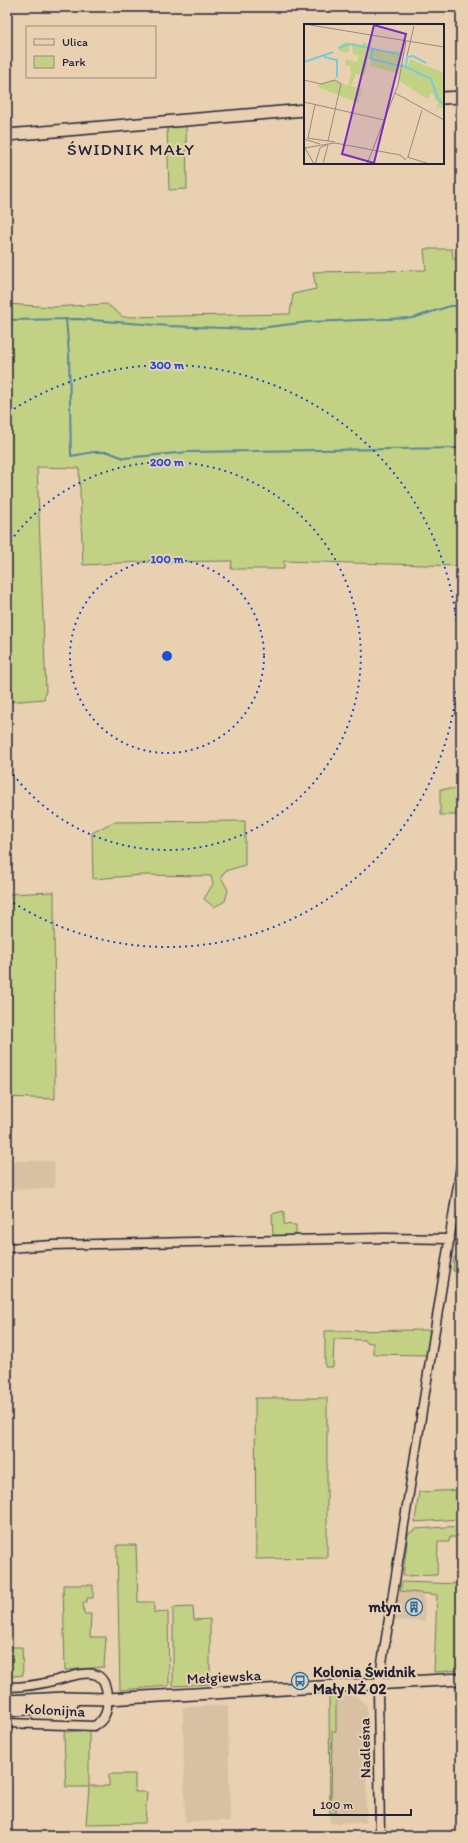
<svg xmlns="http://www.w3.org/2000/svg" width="468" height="1843" font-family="Itim,sans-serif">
<rect width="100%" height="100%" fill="#e8d0b0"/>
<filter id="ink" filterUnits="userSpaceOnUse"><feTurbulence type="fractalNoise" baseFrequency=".025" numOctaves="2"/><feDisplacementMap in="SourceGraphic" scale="8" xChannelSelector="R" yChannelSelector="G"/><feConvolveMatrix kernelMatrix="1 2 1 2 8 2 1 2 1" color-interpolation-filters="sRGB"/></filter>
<g filter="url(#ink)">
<path fill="#d8c1a3" d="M7 1161H54L55 1188 7 1190Z
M400 1591 424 1594 425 1621 395 1620Z
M355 1695 367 1706 366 1823H330L329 1697Z
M228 1705 230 1823 221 1821 185 1822 183 1707Z"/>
<path fill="#c3d185" stroke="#727a60" d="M186 125 187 189 169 190 167 127 171 128Z
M424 249H452L453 259H461V566L284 561V569H231L232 561 139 562 83 565 79 468 37 467 46 691 44 699 7 702V304L52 307 107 304 123 317 290 314 293 294 316 289 313 272 426 270Z
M440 789H461V815H440Z
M245 821V865L225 871 221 877 228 890 225 901 214 907 204 899 213 884 211 876 142 875 93 879 92 833 113 822Z
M54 892 55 1099 7 1097V894Z
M284 1211V1224L296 1225V1236H273L272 1214Z
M454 1257H461V1271H453Z
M431 1330 427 1355 373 1354V1343L365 1342V1340L334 1339 333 1367H325V1331Z
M255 1398H327V1558L256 1559Z
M461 1490V1519L415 1522 419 1492Z
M461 1526V1537H450L449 1542H438L437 1575 403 1576 408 1534 416 1529Z
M117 1545H136L138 1602H154V1613L168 1612 169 1686 120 1690Z
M402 1582 461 1584V1670L434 1672 437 1595 400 1591Z
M63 1585H93V1598H87V1602H83L84 1614H91L90 1637H106L104 1667 65 1670Z
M193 1607 194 1620 210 1619V1684L173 1686V1608Z
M7 1647H22L23 1675 7 1677Z
M336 1696V1731H332L331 1807 336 1808V1813H330L329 1697Z
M89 1730V1786H109V1774H135V1792H147L145 1823 86 1824 89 1787H66L64 1732Z"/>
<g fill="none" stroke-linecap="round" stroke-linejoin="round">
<path stroke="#578798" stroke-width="2" d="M66 319 69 354 71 456 94 452H108L124 458 188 452 461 448
M7 320 79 319 169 326 251 329 309 322 413 318 450 306H461"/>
<g stroke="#22223b" stroke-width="11">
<path id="street" d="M7 1248 53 1245 384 1238 450 1239
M7 1687C23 1687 38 1685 53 1681 82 1674 110 1660 107 1707 106 1716 102 1722 94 1726L7 1723
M380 1836 378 1688 461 1166"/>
</g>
<g stroke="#22223b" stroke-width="14">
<path id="secondary" d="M443 98 461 97
M7 135 305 110
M7 1701 65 1698 107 1699 461 1679
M7 1711 72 1704"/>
</g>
<use href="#street" stroke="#e8d0b0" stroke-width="8"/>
<use href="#secondary" stroke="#e8d0b0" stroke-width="11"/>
</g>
</g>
<g fill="none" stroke="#1d4ed8" stroke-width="2" stroke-dasharray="2 4">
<circle cx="167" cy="656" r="97"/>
<path d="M7 546A194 194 0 1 1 7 766"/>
<path d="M9 412A291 291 0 1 1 9 900"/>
</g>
<defs>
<g id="building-ring" transform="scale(0.9)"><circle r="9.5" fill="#e8d0b0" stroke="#1f6fb2" stroke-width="1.5"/><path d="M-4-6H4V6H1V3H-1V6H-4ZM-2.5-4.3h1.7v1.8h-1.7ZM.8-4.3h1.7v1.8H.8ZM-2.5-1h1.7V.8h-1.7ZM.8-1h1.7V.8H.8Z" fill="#1f6fb2"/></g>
<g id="bus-ring" transform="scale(0.9)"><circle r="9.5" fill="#e8d0b0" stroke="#1f6fb2" stroke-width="1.5"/><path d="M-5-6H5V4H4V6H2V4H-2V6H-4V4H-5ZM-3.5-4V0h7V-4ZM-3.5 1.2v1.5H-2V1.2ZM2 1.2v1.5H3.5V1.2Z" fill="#1f6fb2"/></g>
</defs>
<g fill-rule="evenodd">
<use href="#building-ring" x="414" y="1607"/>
<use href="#bus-ring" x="300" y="1681"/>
</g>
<g text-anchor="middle" stroke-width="4" stroke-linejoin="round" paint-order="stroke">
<g font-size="15" font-weight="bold" fill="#22223b" stroke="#e8d0b0" text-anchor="end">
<text x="401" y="1612">młyn</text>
<text x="313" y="1677" text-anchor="start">Kolonia Świdnik<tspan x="313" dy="17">Mały NŻ 02</tspan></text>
</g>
<g font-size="15" fill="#22223b" stroke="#e8d0b0">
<text transform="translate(224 1677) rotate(-3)" y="5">Mełgiewska</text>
<text transform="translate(55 1710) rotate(3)" y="5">Kolonijna</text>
<text transform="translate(365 1748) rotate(-91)" y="5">Nadleśna</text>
</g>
<g font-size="17" letter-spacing="1" fill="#22223b" stroke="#e8d0b0">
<text x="131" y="155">ŚWIDNIK MAŁY</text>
</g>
</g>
<g transform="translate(304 24)">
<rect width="140" height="140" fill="#e8d0b0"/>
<path d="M43 18 47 20 44 29 35 27 37 20ZM60 18 73 26 99 28 95 50 66 42 67 36 64 35 61 51 52 50 47 62 58 65 54 79 14 63 15 60 31 56 33 43 32 56 44 62 47 48 46 42 41 41 42 35 53 38 55 32 49 30 48 19 57 21ZM106 35 140 49V85L134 83 131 91 134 78 130 75V71L126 69 125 74H121L95 56 98 41 104 42Z" fill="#c3d185"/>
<path fill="none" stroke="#7bcbd6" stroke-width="2" d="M34 24 46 20 98 31M69 26 67 35 97 42M20 33 33 36V53M0 38 29 28M98 41 127 55 134 75 140 81M102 42 103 33 109 32 122 39"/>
<path fill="none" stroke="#998a81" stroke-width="1" d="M0 0 140 23M103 32 110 2M0 56 17 60 31 56 37 60 24 117M91 69 140 96M0 78 80 96M3 114 31 118M4 114 11 81M0 115 16 120M0 122 10 140M0 124 31 119 96 131 102 136 100 134M103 133 126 140M104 133 118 86M11 140 16 124 24 120M19 140 24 121M63 140 94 61 102 17"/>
<path fill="#7b2cbf" fill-opacity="0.15" stroke="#7b2cbf" stroke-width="2" d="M70 1 102 10 70 139 38 130Z"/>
<rect width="140" height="140" fill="none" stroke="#22223b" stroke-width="2"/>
</g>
<circle cx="167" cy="656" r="6" fill="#1d4ed8" stroke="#e8d0b0" stroke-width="2"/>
<g font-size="12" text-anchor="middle" font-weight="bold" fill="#1d4ed8" stroke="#e8d0b0" stroke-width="4" stroke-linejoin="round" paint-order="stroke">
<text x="167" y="369">300 m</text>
<text x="167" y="466">200 m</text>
<text x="167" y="563">100 m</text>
</g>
<rect width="468" height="1843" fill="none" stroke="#e8d0b0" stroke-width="24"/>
<rect x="12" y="12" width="444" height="1819" fill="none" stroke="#22223b" stroke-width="1.5" filter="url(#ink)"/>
<rect x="26" y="26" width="130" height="52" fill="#e8d0b0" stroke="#998a81"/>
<rect x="34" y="39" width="20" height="6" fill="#e8d0b0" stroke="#998a81"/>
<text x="62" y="46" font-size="12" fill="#22223b">Ulica</text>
<rect x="34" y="56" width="20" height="12" fill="#c3d185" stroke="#998a81"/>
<text x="62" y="66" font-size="12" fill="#22223b">Park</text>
<path d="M314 1809v6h97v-6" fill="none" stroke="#22223b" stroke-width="2"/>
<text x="320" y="1809" font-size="12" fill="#22223b" stroke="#e8d0b0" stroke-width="3" paint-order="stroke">100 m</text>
</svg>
